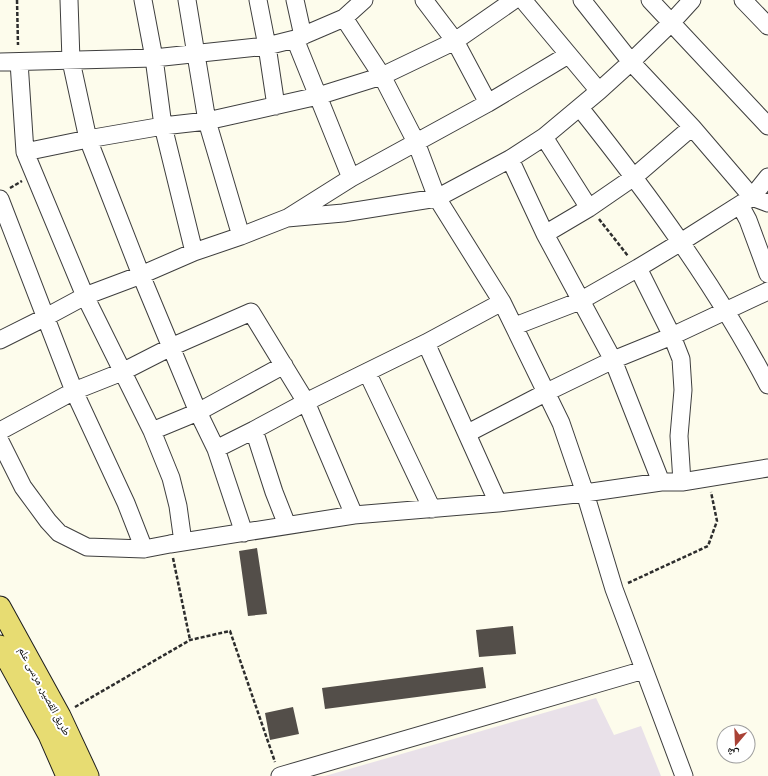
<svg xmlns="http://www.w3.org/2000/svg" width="768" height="776" font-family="'Roboto Serif','Noto Naskh Arabic',serif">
<rect width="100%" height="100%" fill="#fdfcec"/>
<path fill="#e9e1e9" d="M596 698 614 735 641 726 661 776H325Z"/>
<path fill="#534e49" d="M257 548 267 614 248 616 239 551Z
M513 626 516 654 479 657 476 630Z
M483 667 486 688 325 709 322 688Z
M293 707 299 734 270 740 265 713Z"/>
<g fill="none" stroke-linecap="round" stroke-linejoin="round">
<g stroke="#3e3e3e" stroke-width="19">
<path id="minor" d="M69 0 71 61 88 139 141 275 198 412 216 449 244 533
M143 0 154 58 163 126 194 252
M187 0 207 121 241 236
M258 0 267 46 276 106
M295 0 303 36
M424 0 455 41 488 103
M523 0 599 91
M582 0 631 62 692 127 752 197 768 203
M650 0 768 126
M743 0 768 26
M344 18 382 76 416 142 437 198 502 302 561 423 585 493 614 589 684 776
M295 39 351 178 488 103 568 55
M0 62 154 58 267 46 295 39 344 18 364 0
M19 62 25 152 88 139 163 126 207 121 318 96 382 76 455 41 514 0
M580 108C650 196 716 286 768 385
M544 137 589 208
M25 152 85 296 152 431 171 478 178 506 183 542
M510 159 545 234 613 360 661 482
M0 199 74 391 126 503 144 549
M740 205 748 220 768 274
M289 217 351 178
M545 234 589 208 634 177 692 127
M638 268 672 336 681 359 683 390 679 436 682 482
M515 326 580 301 638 268 681 242 752 197 768 177
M0 340 46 317 85 296 141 275 194 252 241 236 287 218 343 213 437 198 510 159 544 137 599 91 631 62 671 23 692 0
M426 343 498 503
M367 372 432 509
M254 430 274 492 287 525
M0 431 74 391 122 372 171 347 251 312 306 402 354 515
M152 431 198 412 284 365
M468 433 547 392 613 360 672 336 768 291
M0 441 23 487 48 521 59 533 87 547 144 549 170 544 354 515 498 503 585 493 661 482H682L768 468
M216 449 254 430 306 402 426 343 502 302
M280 776 644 670"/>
</g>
<g stroke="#1c1c1c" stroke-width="23">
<path id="major" d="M0 607 60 716 88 776
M0 646 49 735 67 776"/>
</g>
<path stroke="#2d2d2d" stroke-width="2.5" stroke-dasharray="4 2" stroke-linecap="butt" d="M17 0 18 45
M10 188 22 181
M599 219 628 256
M173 558 190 640
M628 583 708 546 717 521 711 492
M75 707 190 640 230 631 275 762"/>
<use href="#minor" stroke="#fff" stroke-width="17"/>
<use href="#major" stroke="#e7dc72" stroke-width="21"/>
</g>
<g text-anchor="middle" stroke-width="4" stroke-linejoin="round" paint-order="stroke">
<g font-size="11" fill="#0b0b0b" stroke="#fff">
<text transform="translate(45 691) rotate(62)" y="4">طريق القصير, مرسى علم</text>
</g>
</g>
<g transform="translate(736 744) rotate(199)"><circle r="19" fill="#ffffff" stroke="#9d9d9d"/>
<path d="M0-3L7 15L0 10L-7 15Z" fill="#a94236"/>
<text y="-6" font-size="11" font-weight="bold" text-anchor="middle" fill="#0b0b0b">ش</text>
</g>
</svg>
